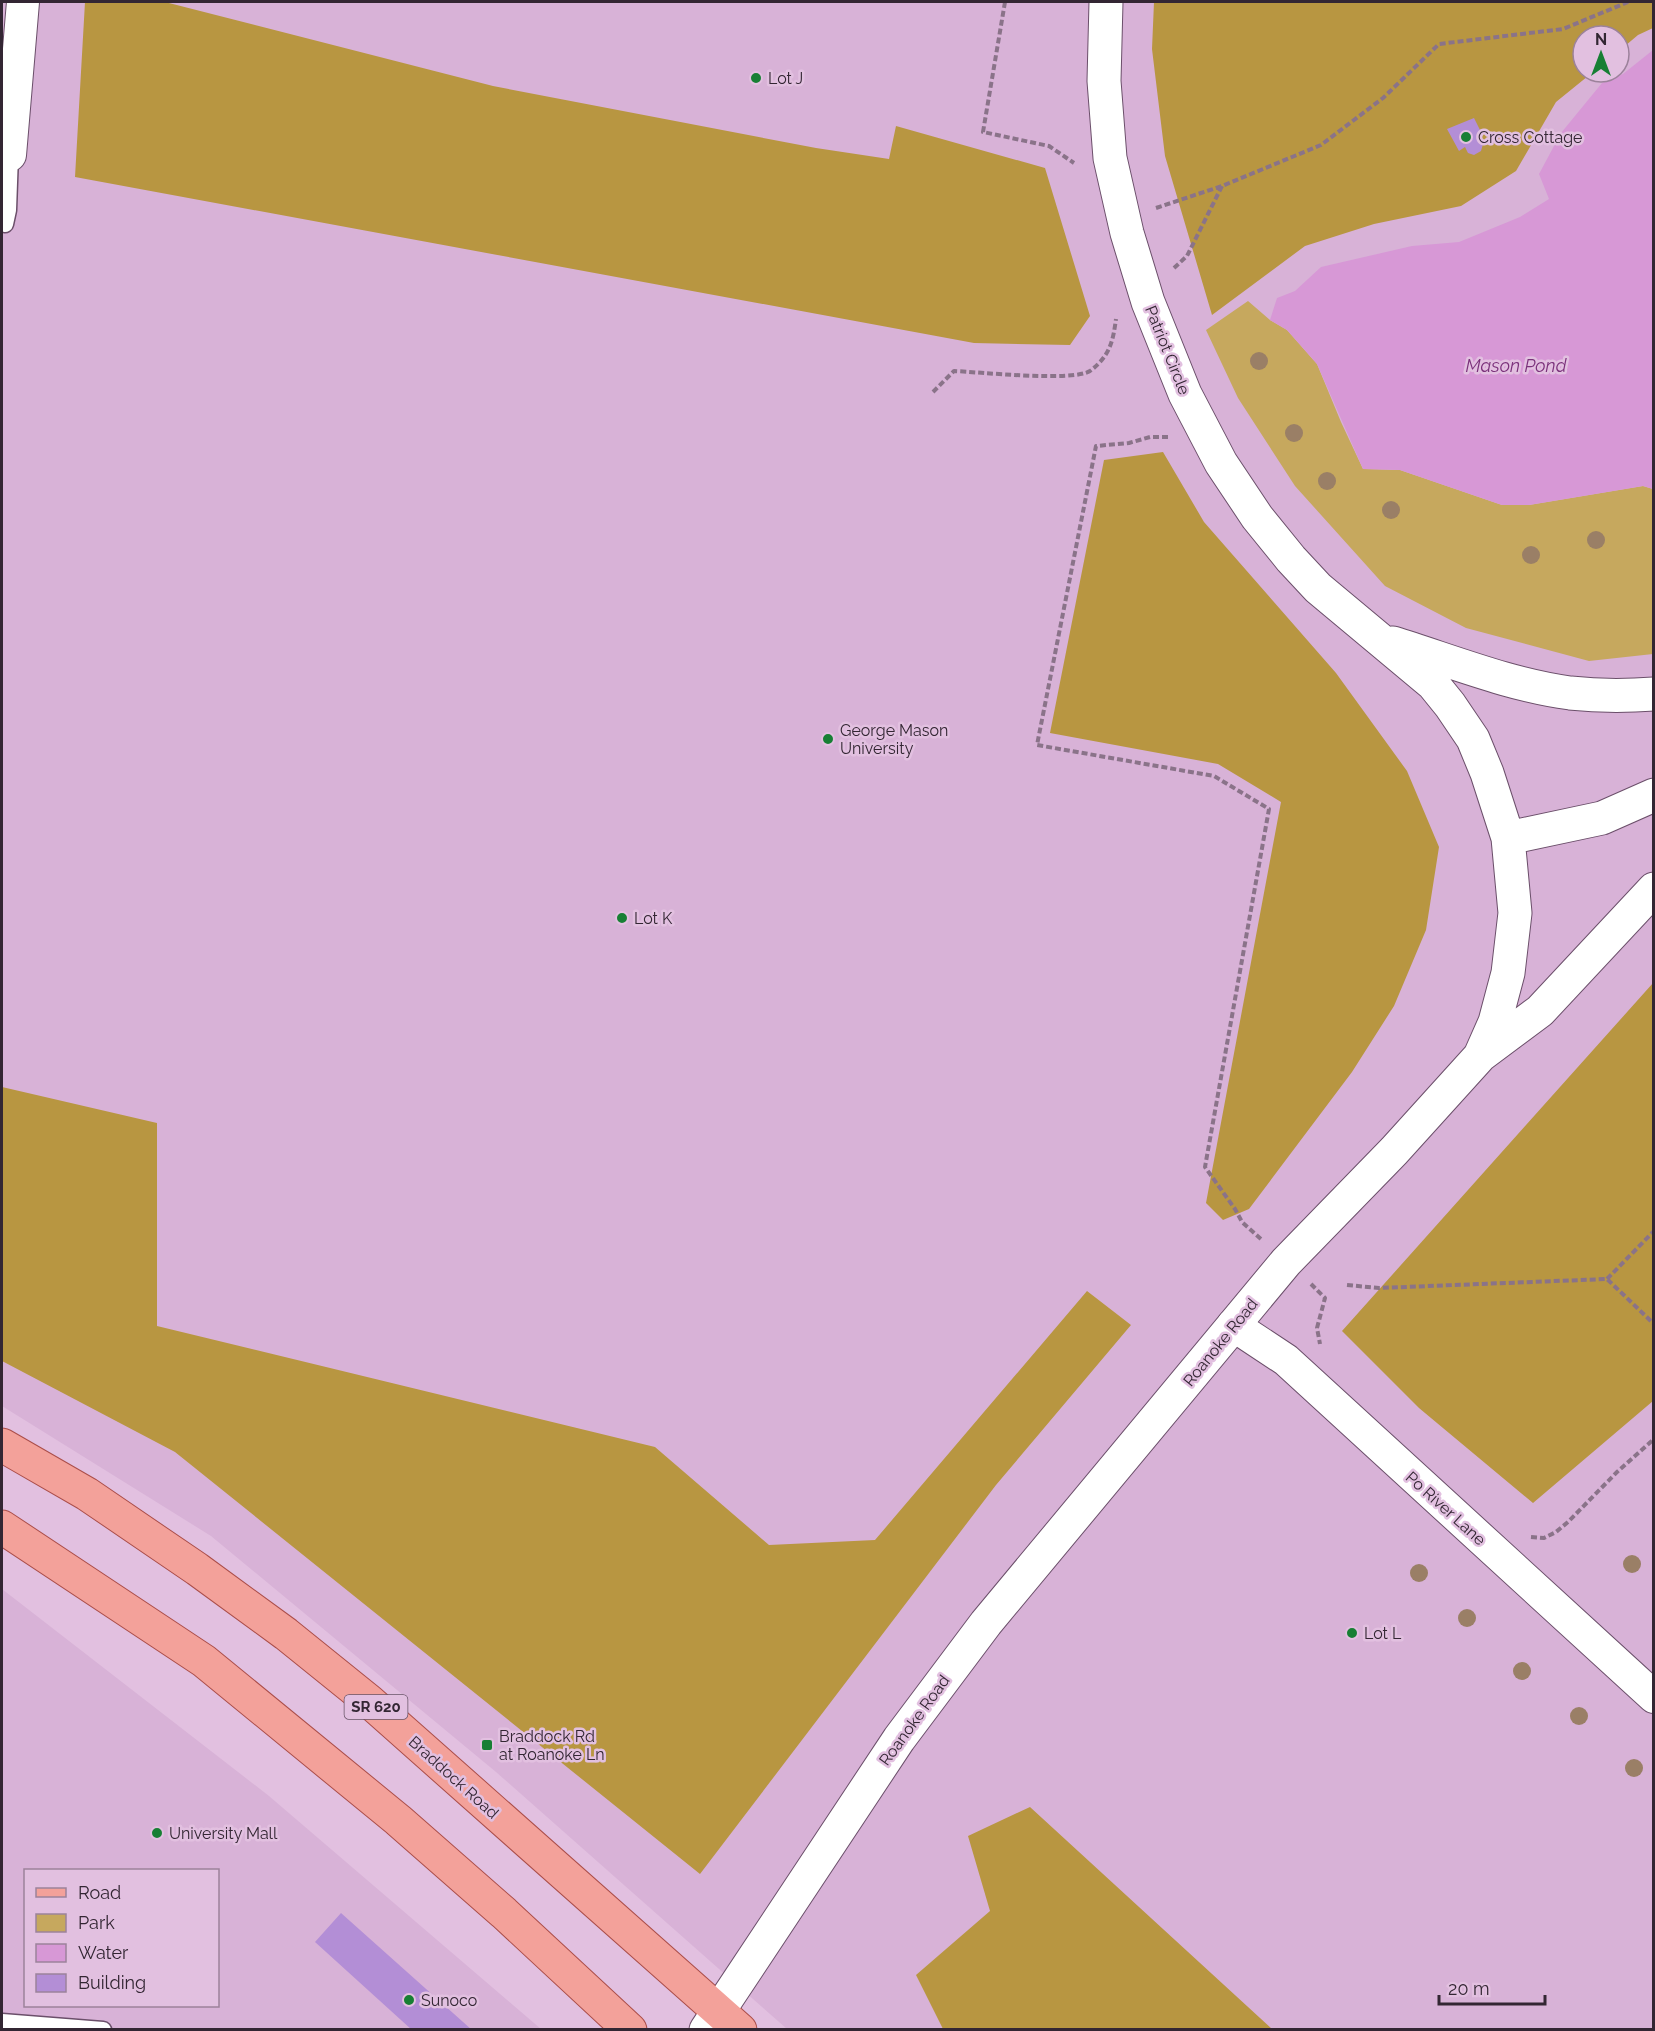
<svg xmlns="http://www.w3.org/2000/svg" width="1655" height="2031" font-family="Raleway,sans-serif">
<rect width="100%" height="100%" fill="#e2c0e0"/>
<path fill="#d8b2d7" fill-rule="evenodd" d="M2 2H1653V2029H787L496 1772 211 1536 2 1406ZM1583 36H1619V72H1583Z
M2 1589 269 1796 541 2029H2ZM26 1870H218V2006H26Z"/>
<path fill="#c6a85e" d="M1248 301 1270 320 1287 330 1317 364 1341 422 1363 469 1400 470 1502 505H1529L1643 486 1653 489V654L1589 661 1466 628 1385 586 1295 486 1238 398 1206 330Z"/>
<path fill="#b89641" d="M85 2H165L493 86 816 148 889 159 896 126 1045 168 1090 316 1070 345 974 343 75 177Z
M1154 2H1653V28L1638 35 1619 51V36H1583V72H1593L1556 102 1516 171 1461 206 1374 224 1305 246 1212 315 1165 156 1152 49Z
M1163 452 1204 522 1336 673 1407 771 1439 847 1426 930 1394 1006 1352 1072 1249 1209 1223 1220 1206 1203 1281 802 1218 764 1050 733 1104 460Z
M1653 983V1401L1533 1503 1419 1408 1342 1331Z
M2 1087 157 1123V1326L655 1447 769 1545 875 1540 1087 1291 1131 1325 996 1485 700 1874 175 1452 2 1361Z
M1030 1807 1272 2029H943L916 1975 990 1911 968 1836Z"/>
<path fill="#d798d6" d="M1653 50V489L1643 486 1529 505H1502L1400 470 1363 469 1317 364 1287 330 1270 320 1277 298 1295 291 1321 267 1412 246 1459 242 1520 217 1549 199 1539 174 1561 133 1602 83 1623 74Z"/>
<path fill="#b38ed6" d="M1474 118 1483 136 1480 137 1483 144 1481 151 1474 155 1468 153 1465 147 1459 151 1447 129Z
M341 1913 472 2030H412L315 1942Z"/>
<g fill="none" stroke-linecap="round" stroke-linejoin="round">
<g stroke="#6b4f6a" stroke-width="19">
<path id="service" d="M5 224 8 210 10 155 5 154
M2 2022 103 2030"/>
</g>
<g stroke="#6b4f6a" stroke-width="34">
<path id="minor" d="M10 155 23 2
M1233 1325 1286 1360 1654 1697"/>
</g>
<g stroke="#6b4f6a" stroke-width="35">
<path id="tertiary" d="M1393 643C1451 661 1510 685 1570 693 1598 696 1626 696 1654 694
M1508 838 1602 818 1654 795
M1481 1055 1540 1011 1654 889
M706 2030 899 1739 986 1623 1286 1262 1394 1151 1480 1056 1495 1022 1508 973 1515 913 1508 838 1487 773 1473 739 1450 705 1433 684 1318 588 1291 559 1257 517 1221 463 1185 394 1148 302 1127 233 1110 158 1104 81 1106 2"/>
</g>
<g stroke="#ab4e4a" stroke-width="35">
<path id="primary" d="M2 1445 87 1494 197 1569 286 1634 369 1701 740 2030
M2 1527 204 1661 398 1820 504 1913 630 2030"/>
</g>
<path stroke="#8a7389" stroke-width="4" stroke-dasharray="6 3" stroke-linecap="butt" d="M1005 2 983 132 1049 146 1074 163
M1156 208 1222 186 1321 145 1383 98 1439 44 1563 29 1628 2
M1174 268 1187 256 1222 186
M933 392 954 371C979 372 1072 382 1090 371 1110 356 1113 341 1116 319
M1168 437H1150L1129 443 1096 446 1037 745 1214 776 1269 809 1205 1167 1235 1209 1242 1222 1261 1239
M1607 1279 1654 1231
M1311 1284 1325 1298 1317 1328 1320 1344
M1347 1285 1379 1288 1607 1279 1654 1324
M1531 1537 1544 1538 1556 1532 1568 1522 1617 1472 1654 1439"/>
<use href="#service" stroke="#fff" stroke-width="16"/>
<use href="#minor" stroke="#fff" stroke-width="32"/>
<use href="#tertiary" stroke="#fff" stroke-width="33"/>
<use href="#primary" stroke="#f3a19a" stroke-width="33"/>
</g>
<g fill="#9a7f66">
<circle cx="1259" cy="361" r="9"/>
<circle cx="1294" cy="433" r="9"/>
<circle cx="1327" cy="481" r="9"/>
<circle cx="1391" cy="510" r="9"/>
<circle cx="1596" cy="540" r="9"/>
<circle cx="1531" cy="555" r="9"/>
<circle cx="1632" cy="1564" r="9"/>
<circle cx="1419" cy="1573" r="9"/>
<circle cx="1467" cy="1618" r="9"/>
<circle cx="1522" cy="1671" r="9"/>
<circle cx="1579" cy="1716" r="9"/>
<circle cx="1634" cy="1768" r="9"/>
</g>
<g fill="#177f34" stroke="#e2c0e0" stroke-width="2">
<circle cx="756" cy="78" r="6"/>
<circle cx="1466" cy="137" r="6"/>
<circle cx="828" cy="739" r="6"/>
<circle cx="622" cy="918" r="6"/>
<circle cx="1352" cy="1633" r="6"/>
<rect x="481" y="1739" width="12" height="12" rx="3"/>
<circle cx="157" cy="1833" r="6"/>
<circle cx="409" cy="2000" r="6"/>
</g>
<g text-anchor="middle" stroke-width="5" stroke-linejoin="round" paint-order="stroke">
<rect fill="#e2c0e0" stroke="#685467" stroke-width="1.5" x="344.5" y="1695" width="63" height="24" rx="4.5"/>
<g font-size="15" font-weight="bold" fill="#332633">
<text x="376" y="1712">SR 620</text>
</g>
<g font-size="16" fill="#332633" stroke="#e2c0e0" text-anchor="start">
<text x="768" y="84">Lot J</text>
<text x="1478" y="143">Cross Cottage</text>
<text x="840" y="736">George Mason<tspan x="840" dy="18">University</tspan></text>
<text x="634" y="924">Lot K</text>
<text x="1364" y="1639">Lot L</text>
<text x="499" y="1742">Braddock Rd<tspan x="499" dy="18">at Roanoke Ln</tspan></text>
<text x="169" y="1839">University Mall</text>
<text x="421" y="2006">Sunoco</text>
</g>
<g font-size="16" fill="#332633" stroke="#e2c0e0">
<text transform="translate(1168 350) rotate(68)" y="6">Patriot Circle</text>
<text transform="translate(1220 1342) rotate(-51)" y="6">Roanoke Road</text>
<text transform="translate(1446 1508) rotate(42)" y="6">Po River Lane</text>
<text transform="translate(914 1720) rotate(-54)" y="6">Roanoke Road</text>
<text transform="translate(454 1777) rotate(42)" y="6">Braddock Road</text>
</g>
<g font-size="18" font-style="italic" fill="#7b317b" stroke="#e2c0e0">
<text x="1516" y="372">Mason Pond</text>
</g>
</g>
<rect width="1655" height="2031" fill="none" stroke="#332633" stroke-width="6"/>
<rect x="24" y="1869" width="195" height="138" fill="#e2c0e0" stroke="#9c829b" stroke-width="1.5"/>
<rect x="36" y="1888" width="30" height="9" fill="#f3a19a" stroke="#9c829b" stroke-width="1.5"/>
<text x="78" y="1899" font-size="18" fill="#332633">Road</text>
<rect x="36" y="1914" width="30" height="18" fill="#c6a85e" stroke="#9c829b" stroke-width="1.5"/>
<text x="78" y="1929" font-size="18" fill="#332633">Park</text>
<rect x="36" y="1944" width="30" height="18" fill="#d798d6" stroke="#9c829b" stroke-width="1.5"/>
<text x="78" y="1959" font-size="18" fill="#332633">Water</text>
<rect x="36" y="1974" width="30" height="18" fill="#b38ed6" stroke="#9c829b" stroke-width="1.5"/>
<text x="78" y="1989" font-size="18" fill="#332633">Building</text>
<g transform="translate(1601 54)"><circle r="28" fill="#e2c0e0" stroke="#9c829b" stroke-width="1.5"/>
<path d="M0-4.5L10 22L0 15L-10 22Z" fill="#177f34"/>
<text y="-9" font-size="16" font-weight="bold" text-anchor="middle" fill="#332633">N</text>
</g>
<path d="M1439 1995v9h106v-9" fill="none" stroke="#332633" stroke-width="3"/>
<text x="1448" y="1995" font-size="18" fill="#332633" stroke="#e2c0e0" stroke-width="4.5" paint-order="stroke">20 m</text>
</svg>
